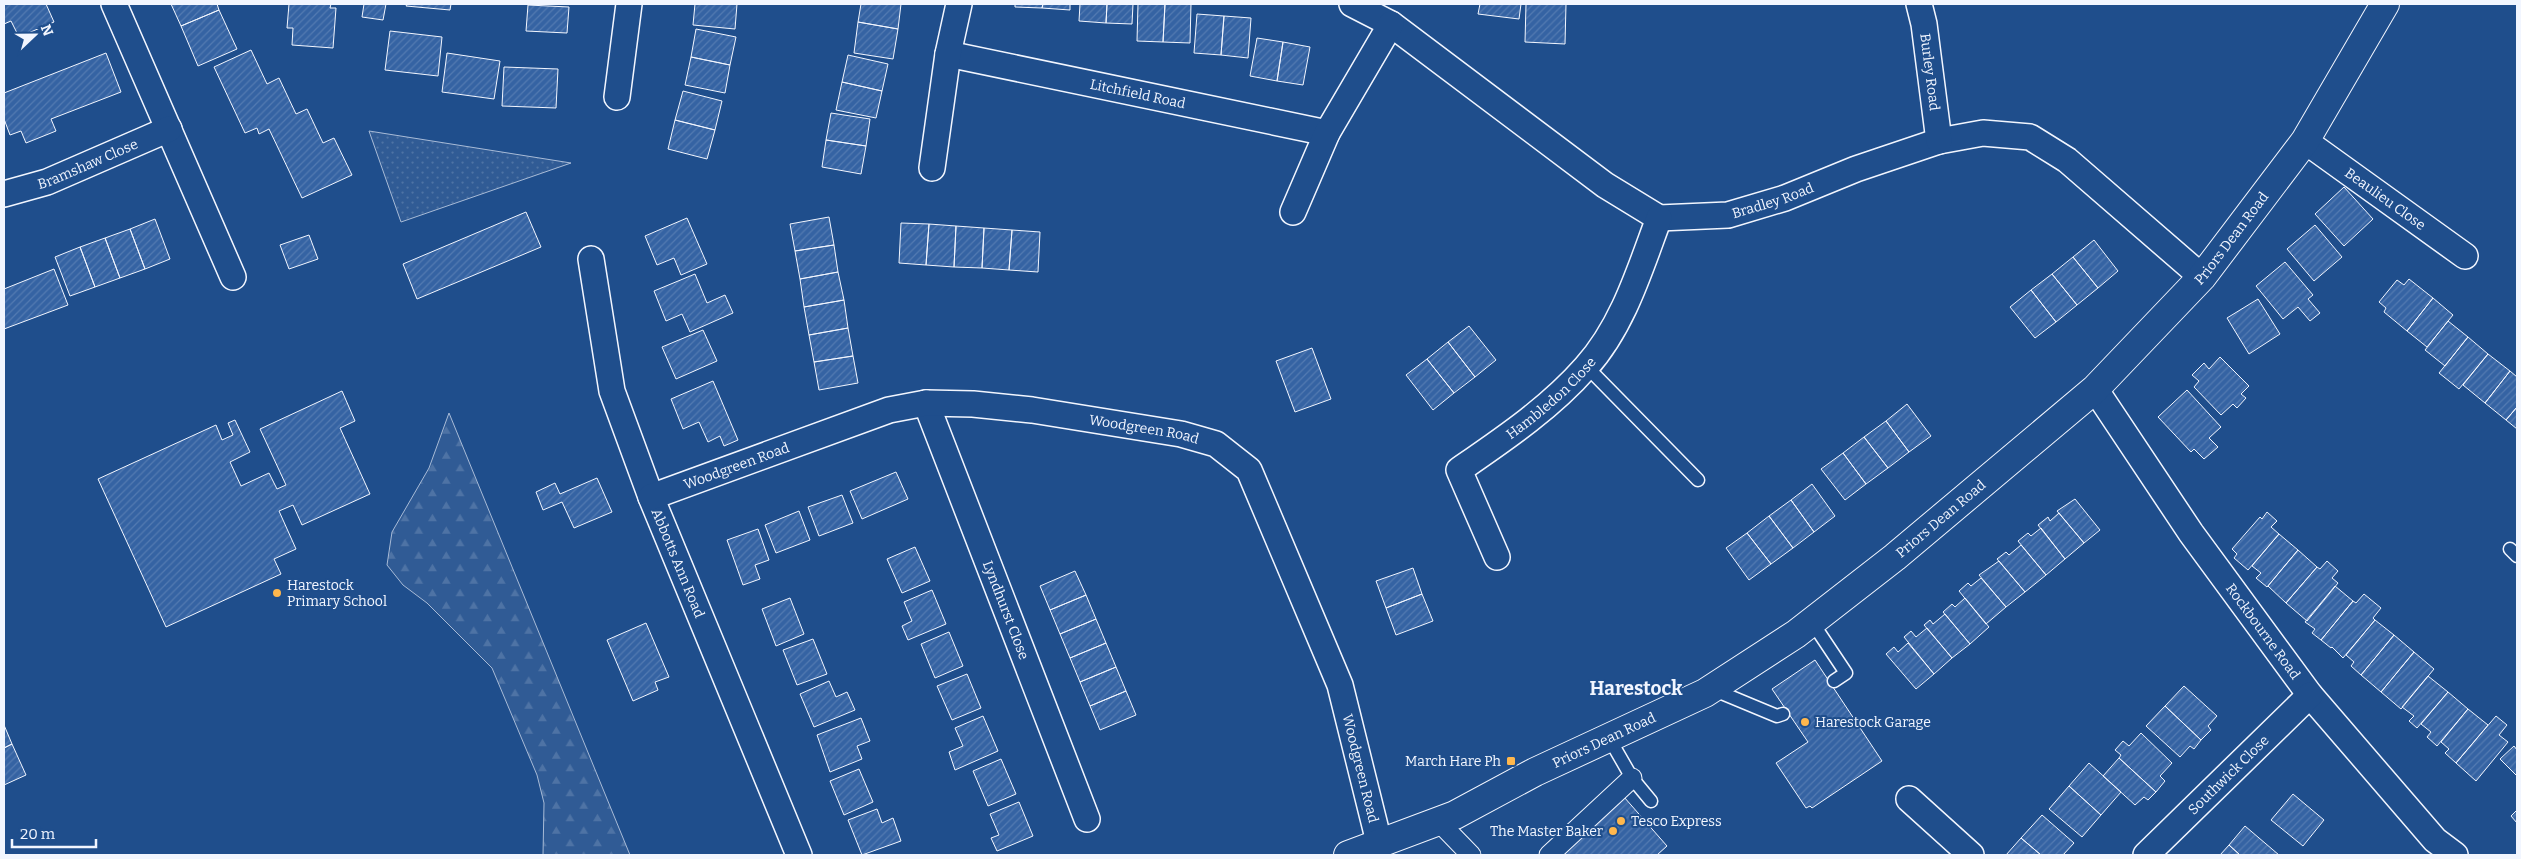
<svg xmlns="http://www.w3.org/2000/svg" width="2521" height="859" font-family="Bitter,serif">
<defs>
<pattern id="grass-dots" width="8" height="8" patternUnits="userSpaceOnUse" patternTransform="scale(1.25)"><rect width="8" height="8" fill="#305b95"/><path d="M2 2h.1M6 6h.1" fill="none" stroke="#4e73a5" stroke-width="1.8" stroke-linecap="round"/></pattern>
<pattern id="forest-firs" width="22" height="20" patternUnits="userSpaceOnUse" patternTransform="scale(1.25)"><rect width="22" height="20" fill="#305b95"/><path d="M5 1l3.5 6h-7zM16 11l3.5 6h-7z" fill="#4e73a5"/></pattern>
<pattern id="building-hatch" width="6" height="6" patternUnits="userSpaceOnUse" patternTransform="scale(1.25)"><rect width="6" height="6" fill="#3563a3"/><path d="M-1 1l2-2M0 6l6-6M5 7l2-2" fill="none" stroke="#537ab1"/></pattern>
</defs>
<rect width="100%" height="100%" fill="#1f4e8c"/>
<path fill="url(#grass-dots)" stroke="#a8bbd7" d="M369 131 571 163 401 222Z"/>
<path fill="url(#forest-firs)" stroke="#a8bbd7" d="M449 413 630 855H543L544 803 537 775 492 668 427 603 403 585 387 565 392 532 429 468Z"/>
<path fill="url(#building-hatch)" stroke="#f2f6ff" d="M4 4H46L54 22 19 37 11 21 4 24Z
M171 4H217L219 10 181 26Z
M289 4H331L330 8H336L333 48 292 45 293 28H287Z
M364 4H386L383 20 362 17Z
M407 4H451L450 10 406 6Z
M695 4H737L735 29 693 25Z
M861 4H901L898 29 858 22Z
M1015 4H1043L1042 8 1015 7Z
M1043 4H1070V10L1042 8Z
M1080 4H1107L1106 23 1079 21Z
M1107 4H1133L1132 24 1106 23Z
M1138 4H1165L1163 42 1137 41Z
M1165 4H1191L1190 43 1163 42Z
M1480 4H1521L1519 19 1478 14Z
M1526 4H1566L1565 44 1525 42Z
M528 5 569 7 567 33 526 31Z
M219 10 237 49 198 66 181 26Z
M1197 14 1224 16 1221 55 1194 53Z
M1224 16 1251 18 1248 58 1221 55Z
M858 22 898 29 893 59 854 53Z
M696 29 736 37 730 65 691 57Z
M390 31 442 37 438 76 385 70Z
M1257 38 1283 42 1277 81 1250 76Z
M1283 42 1310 47 1303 85 1277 81Z
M251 50 267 84 279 78 296 114 307 109 323 143 334 138 352 175 302 198 269 129 259 134 257 128 245 133 214 67Z
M106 53 121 92 51 119 56 131 26 143 21 131 10 135 4 119V93Z
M447 53 500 61 494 99 442 92Z
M848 55 888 64 882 91 842 82Z
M691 57 730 65 725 93 685 85Z
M504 67 558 69 556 108 502 106Z
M842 82 882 91 876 118 836 110Z
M683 91 722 101 715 130 675 120Z
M831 113 870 119 866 146 826 140Z
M675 120 715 130 707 159 668 149Z
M826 140 866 146 861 174 822 167Z
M2344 187 2373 219 2344 246 2315 214Z
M526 212 541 247 417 299 403 264Z
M829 217 834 245 795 251 790 224Z
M687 218 707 264 681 275 674 258 657 265 645 236Z
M155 219 170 259 145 269 130 229Z
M901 223 929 224 926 265 899 263Z
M929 224 956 226 954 267 926 265Z
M2315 225 2342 257 2314 281 2287 249Z
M956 226 984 228 982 268 954 267Z
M984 228 1012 230 1009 270 982 268Z
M130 229 145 269 120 278 105 238Z
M1012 230 1040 232 1038 272 1009 270Z
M309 235 318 259 289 269 280 245Z
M105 238 120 278 95 287 80 247Z
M2094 240 2118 271 2098 288 2073 257Z
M834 245 838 272 800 279 795 251Z
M80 247 95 287 70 296 55 257Z
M2073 257 2098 288 2077 305 2052 274Z
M2285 262 2313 295 2308 299 2320 313 2310 321 2298 307 2283 319 2256 286Z
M54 269 68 305 4 329V289Z
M838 272 844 300 804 307 800 279Z
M695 274 707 303 725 295 733 313 690 332 682 314 666 321 654 291Z
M2052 274 2077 305 2056 322 2031 290Z
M2409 279 2433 298 2407 331 2384 312 2386 308 2379 302 2397 280 2404 285Z
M2031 290 2056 322 2035 338 2010 307Z
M2433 298 2453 315 2427 347 2407 331Z
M2258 299 2280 334 2249 354 2227 318Z
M844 300 848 328 809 335 804 307Z
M2448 321 2468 337 2445 366 2425 350Z
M1469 326 1496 360 1475 377 1448 342Z
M848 328 853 356 814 362 809 335Z
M703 330 717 361 676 379 662 347Z
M2468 337 2488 354 2459 389 2439 373Z
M1448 342 1475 377 1454 393 1427 359Z
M1312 348 1331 399 1295 412 1276 361Z
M2488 354 2510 371 2485 403 2463 385Z
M853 356 858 383 819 390 814 362Z
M2220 357 2249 386 2241 394 2246 398 2237 408 2233 404 2221 415 2194 387 2199 381 2192 375 2204 363 2209 369Z
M1427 359 1454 393 1433 410 1406 375Z
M2510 371 2517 377V407L2506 420 2485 403Z
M713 381 738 440 724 446 720 436 708 442 699 422 683 429 671 399Z
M2187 390 2221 427 2209 438 2218 447 2204 459 2194 449 2191 452 2158 417Z
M342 391 355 421 340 428 370 494 302 525 293 505 279 511 296 549 274 559 281 574 166 627 98 479 216 425 222 440 233 435 228 423 235 420 250 452 230 462 241 486 269 473 277 489 286 485 260 429Z
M1907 404 1931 436 1909 452 1886 421Z
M2517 407V429L2506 420Z
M1886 421 1909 452 1888 468 1864 437Z
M1864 437 1888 468 1866 484 1843 453Z
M1843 453 1866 484 1845 500 1821 469Z
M896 472 908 499 862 519 850 491Z
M597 478 612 512 574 528 562 502 543 510 536 492 555 483 560 494Z
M1812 484 1835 516 1814 532 1791 500Z
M842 495 853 523 819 536 808 507Z
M2075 499 2100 530 2084 543 2057 511Z
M1791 500 1814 532 1793 548 1769 516Z
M799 511 810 540 776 553 765 525Z
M2267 512 2277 521 2271 527 2279 534 2248 570 2234 558 2237 554 2232 549 2260 517 2262 519Z
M2059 513 2084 543 2065 559 2038 525 2048 517 2050 521Z
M1769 516 1793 548 1771 564 1747 533Z
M2041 528 2065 559 2046 575 2018 541 2028 533 2031 536Z
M758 529 769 560 755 565 760 579 743 585 727 540Z
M1747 533 1771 564 1749 580 1726 548Z
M2279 534 2298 550 2267 587 2256 578 2261 573 2252 566Z
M2021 545 2046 575 2025 592 1997 559 2006 552 2009 555Z
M915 547 930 581 902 593 887 559Z
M2298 550 2317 567 2286 603 2268 586Z
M1999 561 2025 592 2006 607 1979 575Z
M2327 561 2338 571 2332 578 2338 583 2307 621 2286 603 2317 567 2320 569Z
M1413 568 1422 594 1386 608 1376 581Z
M1075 571 1086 595 1050 610 1040 586Z
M1981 578 2006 607 1986 624 1959 591 1968 583 1971 586Z
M2335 586 2353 601 2321 640 2312 633 2315 629 2305 622Z
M932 590 946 624 908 640 902 626 912 621 904 602Z
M1422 594 1433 621 1396 635 1386 608Z
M2364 594 2381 608 2373 618 2375 620 2343 658 2332 647 2331 648 2321 640 2353 601 2356 603Z
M1086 595 1096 619 1060 634 1050 610Z
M790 598 804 634 776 646 762 609Z
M1965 598 1989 627 1970 644 1943 612 1952 604 1955 607Z
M1945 614 1970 644 1952 658 1924 625 1930 620 1933 624Z
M1096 619 1106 643 1070 658 1060 634Z
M2375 620 2394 635 2361 675 2351 666 2354 662 2346 655Z
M646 623 669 677 655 682 658 690 633 701 607 640Z
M1927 628 1952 658 1934 674 1904 637 1911 631 1916 637Z
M949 632 963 666 935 678 921 644Z
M2394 635 2414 652 2381 692 2361 675Z
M813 639 827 674 797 685 783 650Z
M1106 643 1116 667 1080 682 1070 658Z
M1908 643 1934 674 1916 689 1886 654 1894 647 1898 652Z
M2414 652 2434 669 2401 709 2381 692Z
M1815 660 1882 761 1812 808 1810 806 1806 808 1776 763 1808 742 1772 689Z
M1116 667 1126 691 1090 706 1080 682Z
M967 674 981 708 952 720 937 686Z
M2428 676 2448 692 2417 728 2409 721 2414 716 2402 707Z
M829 681 836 697 847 692 855 710 814 727 800 694Z
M2184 686 2217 716 2208 726 2211 730 2201 740 2165 706Z
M1126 691 1136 715 1100 730 1090 706Z
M2448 692 2468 709 2437 746 2427 737 2431 732 2421 724Z
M2165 706 2201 740 2194 749 2190 746 2180 757 2146 726Z
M2468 709 2488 725 2456 763 2445 753 2449 749 2441 742Z
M983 716 998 751 955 770 949 752 963 746 955 728Z
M2496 716 2507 725 2499 735 2508 742 2476 781 2456 763Z
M861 718 870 741 857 746 862 759 830 772 817 735Z
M4 725 12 744 4 748Z
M2141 733 2172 763 2160 776 2165 781 2156 792 2119 758 2121 755 2115 750 2123 741 2129 746Z
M12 744 26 775 4 785V748Z
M2514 746 2517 750V776L2500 759Z
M2119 758 2156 792 2148 800 2144 797 2135 805 2103 776Z
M1001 759 1016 794 988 806 973 771Z
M2089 763 2121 792 2101 815 2069 786Z
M859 769 873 802 844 815 830 781Z
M2069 786 2101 815 2082 837 2049 809Z
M2293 794 2324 820 2303 846 2271 820Z
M1624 797 1667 846 1657 855H1558Z
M1019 802 1033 836 997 851 991 838 999 835 990 814Z
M877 809 882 823 893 818 901 841 862 855 848 820Z
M2517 810V823L2511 816Z
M2042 815 2074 843 2063 855H2041L2021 838Z
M2245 826 2279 855H2240L2229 845Z
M2021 838 2041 855H2006Z
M2229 845 2240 855H2220Z"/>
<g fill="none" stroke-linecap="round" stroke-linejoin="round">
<g stroke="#f2f6ff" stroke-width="15">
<path id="service" d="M1587 367 1698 480
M2510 549 2517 556
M1812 622 1846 673 1834 681
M1712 689 1777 716 1783 714
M1609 738 1632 778 1651 801"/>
</g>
<g stroke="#f2f6ff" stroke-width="21">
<path id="pedestrian" d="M1438 821 1471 855
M1549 855 1632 778"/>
</g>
<g stroke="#f2f6ff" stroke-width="28">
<g id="minor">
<path d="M114 4 233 277"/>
<path id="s1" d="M1352 4 1391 24 1605 185 1659 218 1728 215 1785 198 1856 169 1939 141 1983 133 2030 137 2067 160 2202 277"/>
<path id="s2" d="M1919 4 1924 24 1939 141"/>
<path id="s3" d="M948 54 1327 133"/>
<path d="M617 97 629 4"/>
<path id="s4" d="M2305 141 2465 256"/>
<path d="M932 168 948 54 959 4"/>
<path id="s5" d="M4 194 47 182 169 129"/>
<path d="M1293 212 1327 133 1391 24"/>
<path id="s6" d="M591 259 612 391 651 497 799 855"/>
<path id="s7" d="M2095 389 2191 533 2310 695 2435 840 2455 855"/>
<path id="s8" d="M926 403 1087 819"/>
<path id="s9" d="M651 497 889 410 926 403 973 404 1032 410 1181 434 1216 444 1249 470 1340 685 1379 842"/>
<path id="s10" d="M1497 557 1459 470C1504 439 1550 408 1586 367 1623 326 1640 269 1659 218"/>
<path d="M1909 799 1971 855"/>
<path id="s11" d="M2146 855 2310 695"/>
</g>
</g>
<g stroke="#f2f6ff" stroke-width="30">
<g id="tertiary">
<path id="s12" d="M1348 855 1455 815 1535 772 1705 693 1796 634 1895 557 2095 389 2202 277 2305 141 2385 4"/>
</g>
</g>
<use href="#service" stroke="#1f4e8c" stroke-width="12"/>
<use href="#pedestrian" stroke="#1f4e8c" stroke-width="19"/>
<use href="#minor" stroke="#1f4e8c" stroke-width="25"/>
<use href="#tertiary" stroke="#1f4e8c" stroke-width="28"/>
</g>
<g fill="#ffb74d" stroke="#1f4e8c" stroke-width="2">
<circle cx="277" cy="593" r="5"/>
<circle cx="1805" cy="722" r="5"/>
<rect x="1506" y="756" width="10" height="10" rx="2.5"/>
<circle cx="1621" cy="821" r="5"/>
<circle cx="1613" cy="831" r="5"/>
</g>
<g text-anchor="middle" stroke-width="4" stroke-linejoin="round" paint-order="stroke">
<g font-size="14" fill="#f2f6ff" stroke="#1f4e8c">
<text dy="5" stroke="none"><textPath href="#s2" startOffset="69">Burley Road</textPath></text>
<text dy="5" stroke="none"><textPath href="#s3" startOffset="194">Litchfield Road</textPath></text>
<text dy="5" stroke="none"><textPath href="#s5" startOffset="89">Bramshaw Close</textPath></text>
<text dy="5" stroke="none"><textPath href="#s4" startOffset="99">Beaulieu Close</textPath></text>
<text dy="5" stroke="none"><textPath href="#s1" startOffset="491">Bradley Road</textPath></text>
<text dy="5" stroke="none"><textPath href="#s12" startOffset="1091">Priors Dean Road</textPath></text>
<text dy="5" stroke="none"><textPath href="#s10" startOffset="212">Hambledon Close</textPath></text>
<text dy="5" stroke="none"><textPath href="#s9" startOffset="511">Woodgreen Road</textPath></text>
<text dy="5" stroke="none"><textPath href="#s9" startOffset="91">Woodgreen Road</textPath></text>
<text dy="5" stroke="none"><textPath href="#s12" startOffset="686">Priors Dean Road</textPath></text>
<text dy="5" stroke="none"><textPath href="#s6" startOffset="318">Abbotts Ann Road</textPath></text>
<text dy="5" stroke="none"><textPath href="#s8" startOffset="222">Lyndhurst Close</textPath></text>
<text dy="5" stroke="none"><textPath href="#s7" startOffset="295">Rockbourne Road</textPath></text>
<text dy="5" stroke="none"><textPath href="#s12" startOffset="281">Priors Dean Road</textPath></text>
<text dy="5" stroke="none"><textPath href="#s9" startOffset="946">Woodgreen Road</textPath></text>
<text dy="5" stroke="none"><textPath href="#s11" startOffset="115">Southwick Close</textPath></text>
</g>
<g font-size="14" fill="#f2f6ff" stroke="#1f4e8c" text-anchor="start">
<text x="287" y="590">Harestock<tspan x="287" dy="16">Primary School</tspan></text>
<text x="1815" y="727">Harestock Garage</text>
<text x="1501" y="766" text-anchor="end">March Hare Ph</text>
<text x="1631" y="826">Tesco Express</text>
<text x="1603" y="836" text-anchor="end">The Master Baker</text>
</g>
<g font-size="19" font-weight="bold" fill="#f2f6ff" stroke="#1f4e8c">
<text x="1636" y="695">Harestock</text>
</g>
</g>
<rect width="2521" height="859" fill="none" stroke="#f2f6ff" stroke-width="10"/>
<g transform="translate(35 35) rotate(68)" stroke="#1f4e8c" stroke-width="4" paint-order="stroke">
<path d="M0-4L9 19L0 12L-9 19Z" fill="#f2f6ff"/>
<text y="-8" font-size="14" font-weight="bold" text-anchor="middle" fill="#f2f6ff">N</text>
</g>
<path d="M12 839v8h84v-8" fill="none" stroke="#f2f6ff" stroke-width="2.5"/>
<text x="20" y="839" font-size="15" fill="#f2f6ff" stroke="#1f4e8c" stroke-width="4" paint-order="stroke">20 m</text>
</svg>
